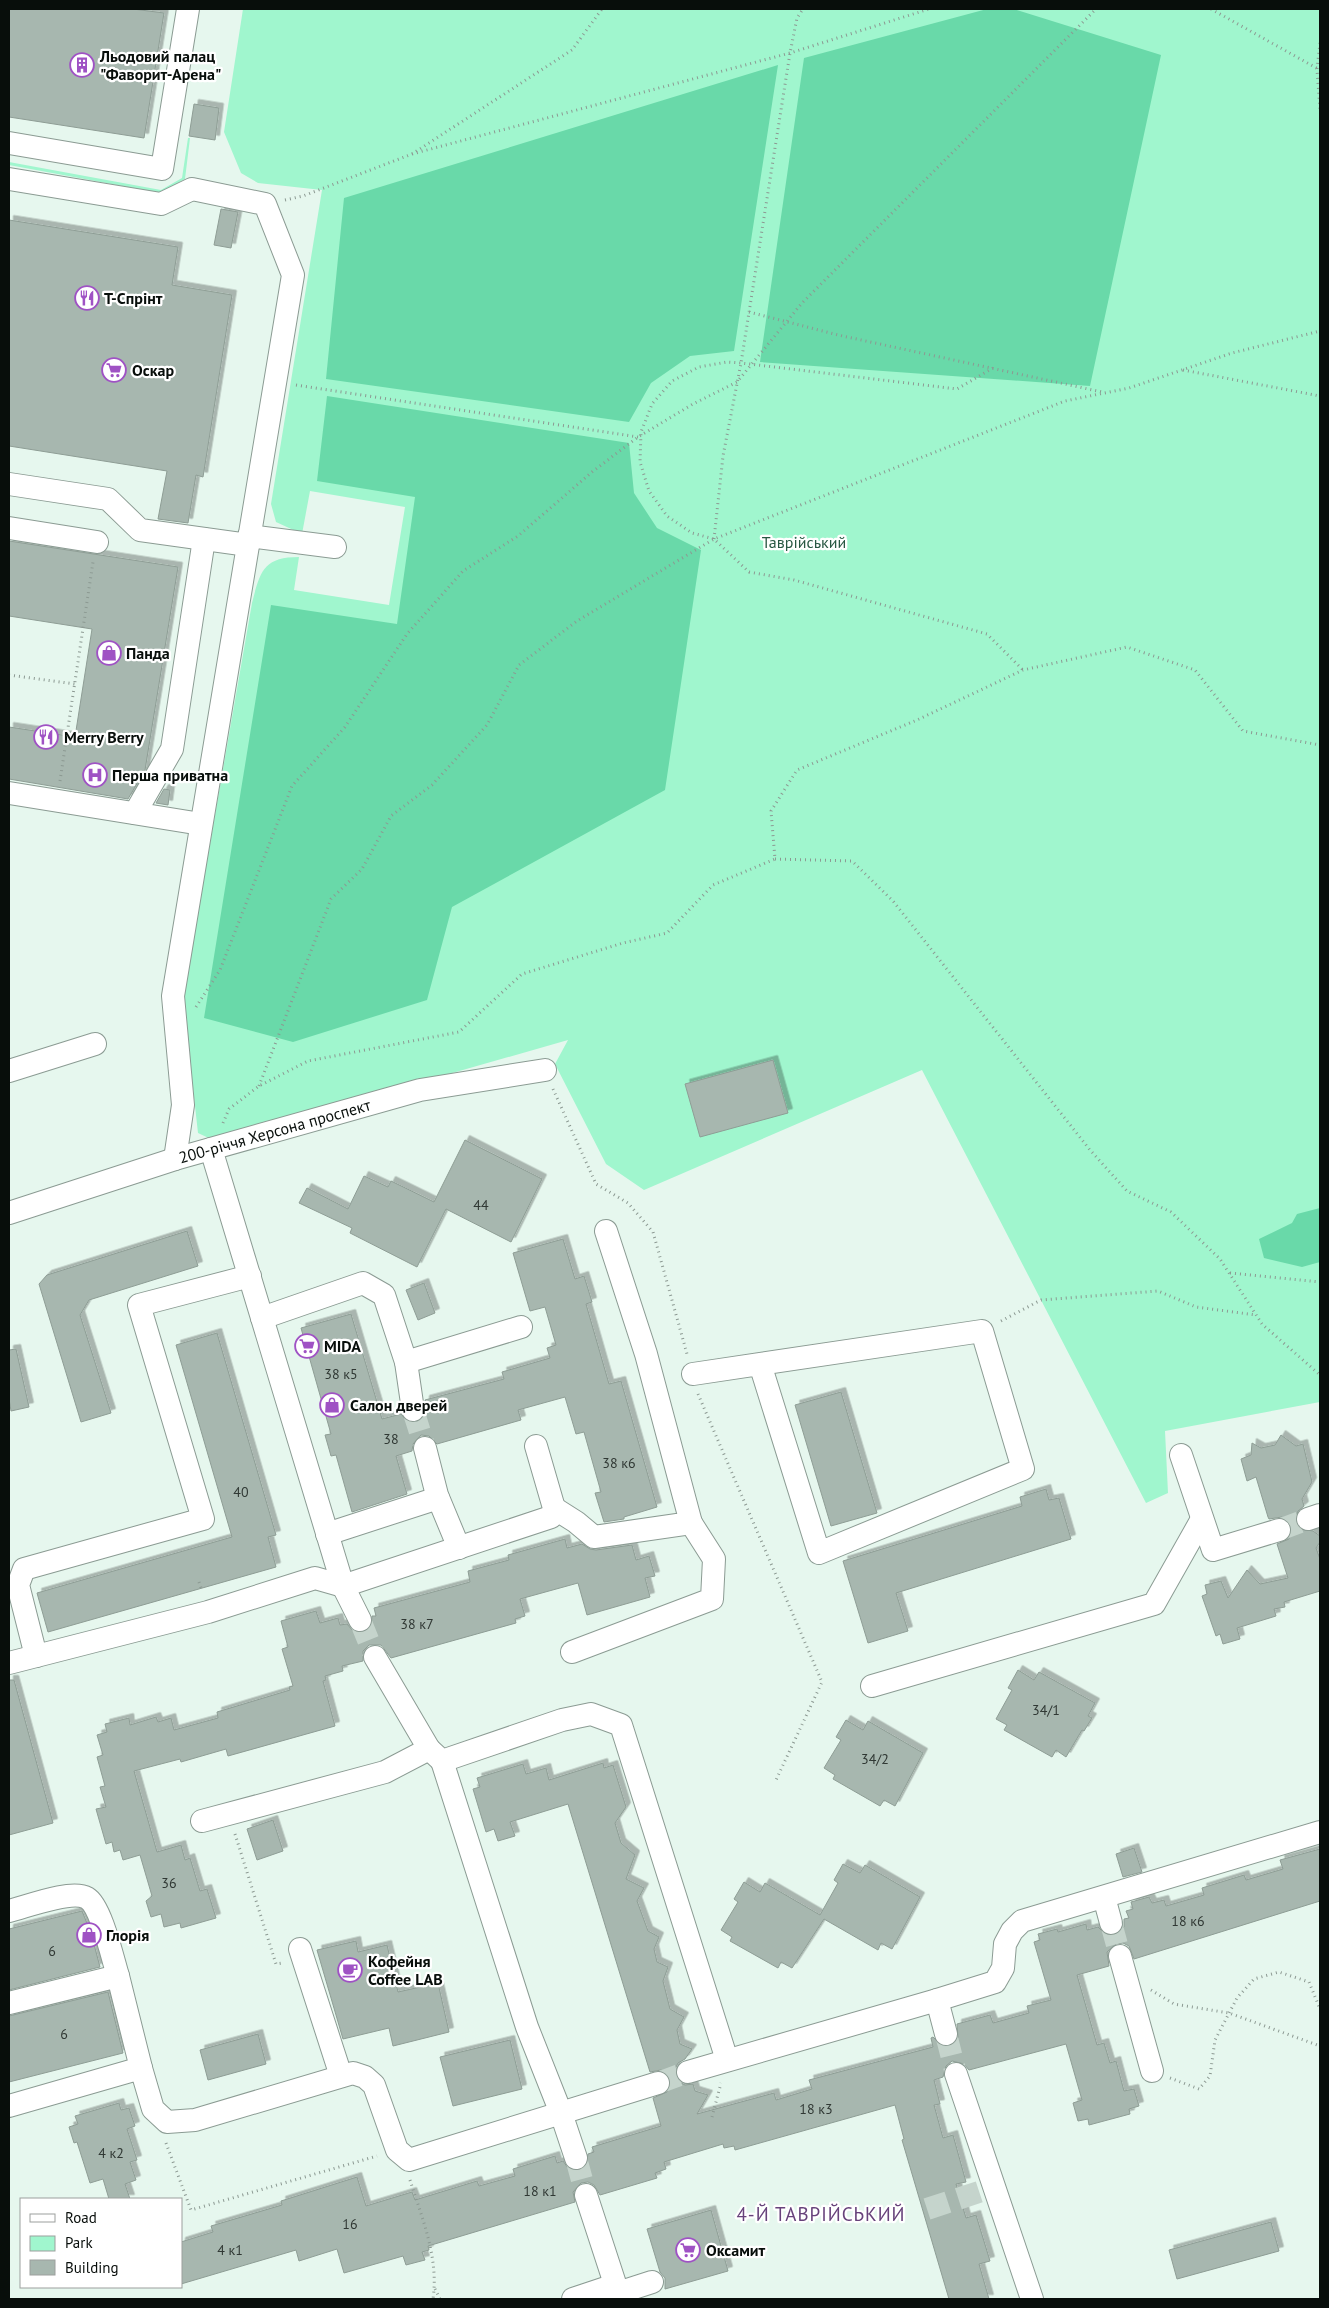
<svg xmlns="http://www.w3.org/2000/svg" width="1329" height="2308" font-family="'PT Sans',sans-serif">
<defs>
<filter id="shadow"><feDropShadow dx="4.5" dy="-4.5" stdDeviation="0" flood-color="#0004"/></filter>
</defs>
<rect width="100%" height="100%" fill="#e6f7ee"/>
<path fill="#a0f6ce" d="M243 9H1320V1402L1165 1431 1168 1493 1146 1503 922 1070 644 1190 606 1164 555 1064 568 1040 215 1141 198 1133 183 998 252 603C260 572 263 557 299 557L294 590 389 605 405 507 310 491 302 534 276 522 271 504 322 190 258 183 241 173 224 132Z
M188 138H190L185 179 160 193 9 165V162L161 190 182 178Z"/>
<path fill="#69d9a9" d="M987 9H1014L1161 55 1090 386 760 362 804 58Z
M778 65 734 351 690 356 651 383 629 422 326 379 344 198Z
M327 396 629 443 634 493 657 528 701 550 665 790 452 907 427 1000 293 1042 204 1018 271 605 397 624 415 497 317 481Z
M1320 1208V1262L1302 1267 1264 1258 1259 1239 1292 1223 1297 1214Z"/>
<path fill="#a7b7af" stroke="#8e9d95" filter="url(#shadow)" d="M9 9H133L164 13 144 138 9 117Z
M194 104 219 108 215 140 189 136Z
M221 209 238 212 231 248 214 245Z
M9 220 178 247 172 285 232 295 203 477 196 475 188 523 158 519 167 471 9 446Z
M9 541 178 567 145 770 128 799 9 779V727L75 737 92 629 9 616Z
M164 789 170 790 168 805 156 803Z
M773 1060 788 1113 700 1137 685 1084Z
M465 1140 542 1179 511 1242 446 1209 417 1267 350 1233 352 1228 299 1203 307 1188 348 1209 364 1176 388 1187 391 1181 434 1202Z
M187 1231 198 1266 89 1300 80 1315 111 1413 81 1422 39 1284 47 1275Z
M563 1239 575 1279 584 1276 592 1302 586 1304 609 1384 621 1381 657 1507 624 1517V1519L604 1522 595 1493 601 1492 584 1432 576 1434 565 1397 518 1410 521 1420 437 1444 429 1436 421 1435 413 1444 412 1451 396 1456 407 1494 352 1512 336 1455 331 1456 325 1435 331 1434 301 1328 351 1314 382 1419 401 1414 408 1422 415 1423 425 1415V1400L504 1379 502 1372 550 1358 547 1348 556 1345 545 1307 530 1311 513 1253Z
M424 1283 435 1313 418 1320 406 1290Z
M217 1333 276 1535 268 1537 276 1567 48 1632 37 1593 232 1537 176 1345Z
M16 1349 29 1407 11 1411 9 1399V1350Z
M841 1392 877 1513 831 1526 795 1405Z
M1281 1435 1296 1446 1303 1444 1312 1482 1302 1499 1304 1506 1298 1511 1295 1523 1300 1529 1313 1531 1320 1536V1542L1316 1548 1320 1559V1591L1284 1602 1285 1607 1274 1609 1276 1616 1237 1628 1240 1639 1223 1644 1220 1634 1216 1636 1202 1596 1207 1594 1205 1585 1221 1581 1228 1598 1247 1570 1260 1584 1288 1578 1277 1544 1289 1539 1291 1526 1282 1517 1269 1519 1268 1517 1256 1477 1247 1481 1241 1459 1251 1455 1252 1443 1261 1448 1275 1445Z
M1046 1489 1049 1500 1059 1498 1071 1539 896 1593 908 1631 868 1643 843 1561 1022 1506 1020 1497Z
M565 1539 567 1548 582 1544 590 1549 596 1550 632 1545 636 1560 649 1556 655 1576 645 1578 650 1597 587 1615 578 1583 520 1599 525 1616 515 1619 516 1623 391 1658 381 1645H369L363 1651V1661L342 1666 343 1671 325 1676 326 1680 323 1681 335 1726 228 1756 226 1749 181 1762 180 1759 134 1771 157 1852 181 1845 185 1860 190 1858 200 1891 207 1889 216 1918 181 1928 180 1923 164 1927 161 1914 151 1917 146 1901 152 1896 140 1855 123 1860 120 1850 114 1852 112 1842 106 1844 96 1809 106 1807 100 1787 105 1786 97 1757 103 1755 97 1735 107 1732 105 1724 129 1718 130 1725 156 1717 158 1722 171 1718 174 1730 218 1718 217 1712 290 1690 289 1687 293 1686 282 1649 288 1647 281 1621 316 1611 320 1623 338 1618 340 1625 347 1624 353 1631 365 1632 371 1627 372 1616H376L374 1608 470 1582 468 1571 509 1560 508 1555Z
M1018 1670 1034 1680 1039 1672 1095 1703 1088 1716 1092 1718 1084 1731 1082 1730 1066 1757 1056 1750 1052 1757 1004 1730 1007 1725 996 1719 1012 1690 1008 1688Z
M9 1680H14L53 1823 9 1835Z
M846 1720 863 1730 868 1721 923 1753 895 1806 884 1800 880 1806 833 1779 835 1775 824 1768 841 1740 836 1737Z
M603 1763 604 1768 613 1765 626 1807 615 1823 621 1843 635 1855 626 1879 644 1888 637 1901 648 1931 659 1937 654 1949 657 1962 668 1967 663 1981 670 2009 684 2017 677 2030 680 2044 692 2049 685 2059 678 2063 675 2069 676 2076 679 2082 685 2085 693 2084 695 2091 708 2095 697 2114 774 2093 776 2100 812 2089 809 2080 933 2047 931 2038 933 2037 942 2046H950L958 2038 957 2024 990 2015 993 2023 1029 2013 1027 2006 1051 2000 1034 1942 1040 1940 1038 1934 1057 1929 1058 1932 1086 1924 1087 1930 1098 1927 1107 1936 1115 1935 1124 1927V1919L1129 1918 1126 1911 1133 1909 1131 1902 1149 1897 1152 1903 1164 1900 1166 1906 1204 1895 1202 1888 1244 1875 1246 1880 1283 1869 1280 1860 1320 1849V1901L1134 1959 1129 1946 1123 1943 1116 1944 1107 1952 1109 1966 1077 1975 1097 2045 1104 2043 1110 2063 1116 2061 1124 2091 1134 2089 1139 2106 1129 2109 1130 2114 1089 2125 1088 2119 1078 2121 1073 2103 1082 2100 1066 2044 969 2070 964 2064 952 2061 946 2066 943 2077 934 2080 940 2104 934 2105 943 2138 953 2135 966 2182 956 2184 966 2218 976 2215 990 2261 979 2264 989 2299H949L902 2140 904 2139 895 2105 735 2150 734 2146 724 2148 723 2144 664 2162 666 2169 655 2173 657 2178 600 2195 594 2185 588 2182 581 2183 573 2192 575 2202 428 2246 429 2250 422 2252 425 2260 406 2265 403 2256 344 2273 337 2249 299 2261 296 2250 181 2284V2242L213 2232 211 2226 282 2205 281 2201 357 2177 366 2206 412 2192 415 2200 477 2181 479 2186 515 2176 513 2169 555 2156 557 2163 563 2161 568 2168 580 2171 586 2166 588 2154 594 2152 592 2147 661 2126 653 2098 667 2092 671 2080 667 2074 661 2070 650 2072 568 1804 510 1822 515 1836 498 1841 494 1829 486 1832 473 1789 480 1787 477 1778 523 1764 526 1774 546 1768 549 1780Z
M273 1820 283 1851 257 1860 247 1829Z
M1134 1848 1142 1872 1123 1877 1116 1854Z
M843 1864 860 1873 865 1865 920 1897 892 1949 881 1943 878 1950 824 1919 792 1968 781 1962 778 1968 730 1941 732 1937 721 1930 738 1902 734 1899 744 1882 760 1892 765 1883 820 1915 838 1883 834 1880Z
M82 1911 91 1933 100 1967 9 1990V1929Z
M356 1941 358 1952 387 1945 398 1992 438 1983 449 2032 393 2046 389 2028 343 2039 317 1950Z
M108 1992 123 2053 9 2082V2016Z
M258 2034 266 2064 208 2080 200 2050Z
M510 2040 522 2089 453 2106 440 2057Z
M119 2103 121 2110 129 2108 135 2126 127 2129 137 2160 130 2162 136 2180 125 2184 130 2199H109L103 2179 90 2183 77 2142 74 2143 69 2127 78 2124 75 2116Z
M711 2210 728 2271 665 2289V2278L660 2272 647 2229Z
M1271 2222 1279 2251 1177 2279 1169 2250Z"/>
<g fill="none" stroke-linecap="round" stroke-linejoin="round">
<path stroke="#c5d4cc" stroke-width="22" stroke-dasharray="22 11" stroke-linecap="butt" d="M413 1410 425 1448
M1279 1530 1308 1519
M360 1620 375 1657
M1111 1923 1120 1956
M946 2034 956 2074
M658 2083 688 2072
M576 2158 586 2195
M927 2209 994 2187"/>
<g stroke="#8b9b93" stroke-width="24">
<g id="minor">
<path d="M9 143 162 169 188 9"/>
<path d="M9 179 161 204 192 189 265 204 293 275 173 996 183 1105 175 1159"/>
<path d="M9 484 108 499 140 530 248 545"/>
<path d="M9 528 97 542"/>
<path d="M249 536 335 547"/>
<path d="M9 793 201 824"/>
<path d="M135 813 172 749 204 539"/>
<path d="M9 1071 95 1044"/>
<path d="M211 1149 343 1586 360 1620"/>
<path id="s1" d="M9 1213 175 1159 420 1090 545 1070"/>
<path d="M262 1318 363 1283 384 1295 406 1362 521 1327"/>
<path d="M406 1362 413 1410"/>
<path d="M693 1374 982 1331 1023 1469 819 1553 760 1364"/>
<path d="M425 1448 437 1495 459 1548"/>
<path d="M1181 1455 1213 1550 1279 1530"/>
<path d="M554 1508 576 1522 594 1537 691 1523 646 1354 606 1231"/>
<path d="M1308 1519 1320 1515"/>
<path d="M327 1534 438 1498"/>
<path d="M572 1652 712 1599 714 1559 691 1523"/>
<path d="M36 1656 18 1585 24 1569 203 1519 139 1305 250 1276"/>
<path d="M9 1663 208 1612 315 1578 343 1586 551 1517 554 1508 536 1446"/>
<path d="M872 1686 1154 1604 1202 1519"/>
<path d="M429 1749 442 1761 562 1720 591 1714 621 1725 727 2060"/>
<path d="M442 1761 527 2027 561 2113 576 2158"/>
<path d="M202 1821 385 1772 429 1749 375 1657"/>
<path d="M1104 1897 1111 1923"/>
<path d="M9 1911C26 1907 71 1889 87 1898 101 1906 113 1960 118 1976"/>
<path d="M300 1949 341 2076"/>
<path d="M1120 1956 1152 2071"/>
<path d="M937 2000 995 1982 1003 1968 1005 1944 1012 1931 1022 1921 1320 1832"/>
<path d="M9 2003 118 1976 141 2068"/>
<path d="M688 2072 937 2000 946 2034"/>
<path d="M956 2074 1032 2299"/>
<path d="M9 2106 141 2068 153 2109 167 2122 195 2120 353 2073 365 2077 374 2085 397 2150 409 2160 658 2083"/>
<path d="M586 2195 618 2293 652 2282"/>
<path d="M573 2299 615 2285"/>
</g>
</g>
<path stroke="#8c9992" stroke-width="3" stroke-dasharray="1 4" stroke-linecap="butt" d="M1211 9 1320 70
M1320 43 1317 69 1320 110
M412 154 790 53 929 9
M285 200 303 196 412 154 572 50 602 9
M749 312 838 335 1102 392
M993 368 957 389 741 363 727 362 699 367 672 381 652 404 641 432 640 462 649 491 667 516 692 533 714 539 749 572 794 580 987 634 1023 670
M1183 370 1320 396
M296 385 638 437
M714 539 723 456 741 363 790 53 797 18 803 9
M9 675 75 684
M60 781 93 562
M775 859 852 861 893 901 1090 1150 1127 1191 1171 1212 1220 1259 1262 1324 1320 1375
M196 1007 220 970 292 786 345 727 407 634 463 571 518 536 592 472 638 437 693 404 737 382 802 303 1096 9
M259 1086 331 899 362 869 391 816 432 785 487 725 519 665 577 621 714 539 1065 401 1129 388 1232 353 1320 331
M553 1089 596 1184 628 1203 653 1232 687 1354
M223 1123 229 1109 259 1086 308 1061 459 1032 522 974 623 943 667 933 713 885 775 859 771 811 797 770 917 720 1023 670 1127 647 1195 670 1243 731 1320 745
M1230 1273 1320 1282
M1001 1321 1041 1300 1158 1291 1196 1307 1256 1315
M698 1394 822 1682 776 1780
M199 1582 202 1591
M235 1834 276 1964 283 1963
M1151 1990 1174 2004 1229 2013 1320 2046
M1170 2078 1199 2089 1210 2076 1215 2040 1237 1998 1254 1979 1279 1972 1309 1982 1320 2009
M712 2117 721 2083
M166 2143 191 2210 377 2156
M410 2180C422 2218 439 2258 433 2299
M435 2289 440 2299"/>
<use href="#minor" stroke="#fff" stroke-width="22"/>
</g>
<defs>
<g id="building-ring" transform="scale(1.25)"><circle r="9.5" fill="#fff" stroke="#9f52c4" stroke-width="1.5"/><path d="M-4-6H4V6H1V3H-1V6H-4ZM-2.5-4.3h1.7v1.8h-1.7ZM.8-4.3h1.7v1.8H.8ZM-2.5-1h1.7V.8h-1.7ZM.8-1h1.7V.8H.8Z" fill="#9f52c4"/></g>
<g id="restaurant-ring" transform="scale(1.25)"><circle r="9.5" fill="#fff" stroke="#9f52c4" stroke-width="1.5"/><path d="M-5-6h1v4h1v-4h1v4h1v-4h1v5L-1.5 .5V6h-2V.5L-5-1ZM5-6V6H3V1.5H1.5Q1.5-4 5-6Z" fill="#9f52c4"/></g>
<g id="supermarket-ring" transform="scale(1.25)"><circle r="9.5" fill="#fff" stroke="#9f52c4" stroke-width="1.5"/><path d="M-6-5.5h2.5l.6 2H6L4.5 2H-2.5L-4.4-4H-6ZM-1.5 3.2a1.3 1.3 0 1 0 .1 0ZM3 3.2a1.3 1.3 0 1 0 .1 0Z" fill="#9f52c4"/></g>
<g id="shop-ring" transform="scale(1.25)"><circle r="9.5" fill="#fff" stroke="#9f52c4" stroke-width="1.5"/><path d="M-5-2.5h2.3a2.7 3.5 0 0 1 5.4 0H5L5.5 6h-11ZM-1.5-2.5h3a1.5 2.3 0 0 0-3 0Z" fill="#9f52c4"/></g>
<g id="hospital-ring" transform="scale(1.25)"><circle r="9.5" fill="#fff" stroke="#9f52c4" stroke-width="1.5"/><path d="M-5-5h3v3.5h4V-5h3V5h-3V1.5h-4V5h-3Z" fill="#9f52c4"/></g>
<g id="cafe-ring" transform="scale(1.25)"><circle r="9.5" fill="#fff" stroke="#9f52c4" stroke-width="1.5"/><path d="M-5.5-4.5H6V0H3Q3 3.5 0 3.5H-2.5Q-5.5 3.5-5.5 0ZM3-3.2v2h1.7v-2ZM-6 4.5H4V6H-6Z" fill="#9f52c4"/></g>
</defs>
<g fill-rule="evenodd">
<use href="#building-ring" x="82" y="65"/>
<use href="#restaurant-ring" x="87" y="298"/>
<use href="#supermarket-ring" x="114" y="370"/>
<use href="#shop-ring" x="109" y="653"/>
<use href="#restaurant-ring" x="46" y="737"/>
<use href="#hospital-ring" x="95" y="775"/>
<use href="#supermarket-ring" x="307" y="1346"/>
<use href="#shop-ring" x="332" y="1405"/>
<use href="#shop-ring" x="89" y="1935"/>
<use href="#cafe-ring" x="350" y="1970"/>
<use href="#supermarket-ring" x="688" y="2250"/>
</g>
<g text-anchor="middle" stroke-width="4.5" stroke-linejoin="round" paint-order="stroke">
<g font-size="14" fill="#303834">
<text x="481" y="1210">44</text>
<text x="341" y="1379">38 к5</text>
<text x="391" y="1444">38</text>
<text x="619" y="1468">38 к6</text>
<text x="241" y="1497">40</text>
<text x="417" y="1629">38 к7</text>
<text x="1046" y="1715">34/1</text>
<text x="875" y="1764">34/2</text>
<text x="169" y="1888">36</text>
<text x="1188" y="1926">18 к6</text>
<text x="52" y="1956">6</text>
<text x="64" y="2039">6</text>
<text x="816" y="2114">18 к3</text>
<text x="111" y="2158">4 к2</text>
<text x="540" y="2196">18 к1</text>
<text x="350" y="2229">16</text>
<text x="230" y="2255">4 к1</text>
</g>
<g font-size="16" font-weight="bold" fill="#080e0b" stroke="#fff" text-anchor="start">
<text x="100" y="62">Льодовий палац<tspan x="100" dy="18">"Фаворит-Арена"</tspan></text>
<text x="104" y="304">Т-Спрінт</text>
<text x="132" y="376">Оскар</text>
<text x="126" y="659">Панда</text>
<text x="64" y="743">Merry Berry</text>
<text x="112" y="781">Перша приватна</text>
<text x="324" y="1352">MIDA</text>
<text x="350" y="1411">Салон дверей</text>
<text x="106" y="1941">Глорія</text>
<text x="368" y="1967">Кофейня<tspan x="368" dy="18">Coffee LAB</tspan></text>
<text x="706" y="2256">Оксамит</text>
</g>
<g font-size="16" fill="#285742" stroke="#fff">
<text x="804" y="548">Таврійський</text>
</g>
<g font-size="16" fill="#080e0b" stroke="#fff">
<text dy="6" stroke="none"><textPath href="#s1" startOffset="278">200-річчя Херсона проспект</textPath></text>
</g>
<g font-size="19" letter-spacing="1" fill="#67427b" stroke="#fff">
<text x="821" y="2221">4-Й ТАВРІЙСЬКИЙ</text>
</g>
</g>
<rect width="1329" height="2308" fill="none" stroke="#080e0b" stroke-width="20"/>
<rect x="20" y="2198" width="162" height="90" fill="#ffffff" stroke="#9c9f9d"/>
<rect x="30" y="2214" width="25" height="8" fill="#ffffff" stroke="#9c9f9d"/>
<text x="65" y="2223" font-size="15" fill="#080e0b">Road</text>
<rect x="30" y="2236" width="25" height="15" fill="#a0f6ce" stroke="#9c9f9d"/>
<text x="65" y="2248" font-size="15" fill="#080e0b">Park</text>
<rect x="30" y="2260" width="25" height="15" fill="#a7b7af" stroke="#9c9f9d"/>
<text x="65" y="2273" font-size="15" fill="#080e0b">Building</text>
</svg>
